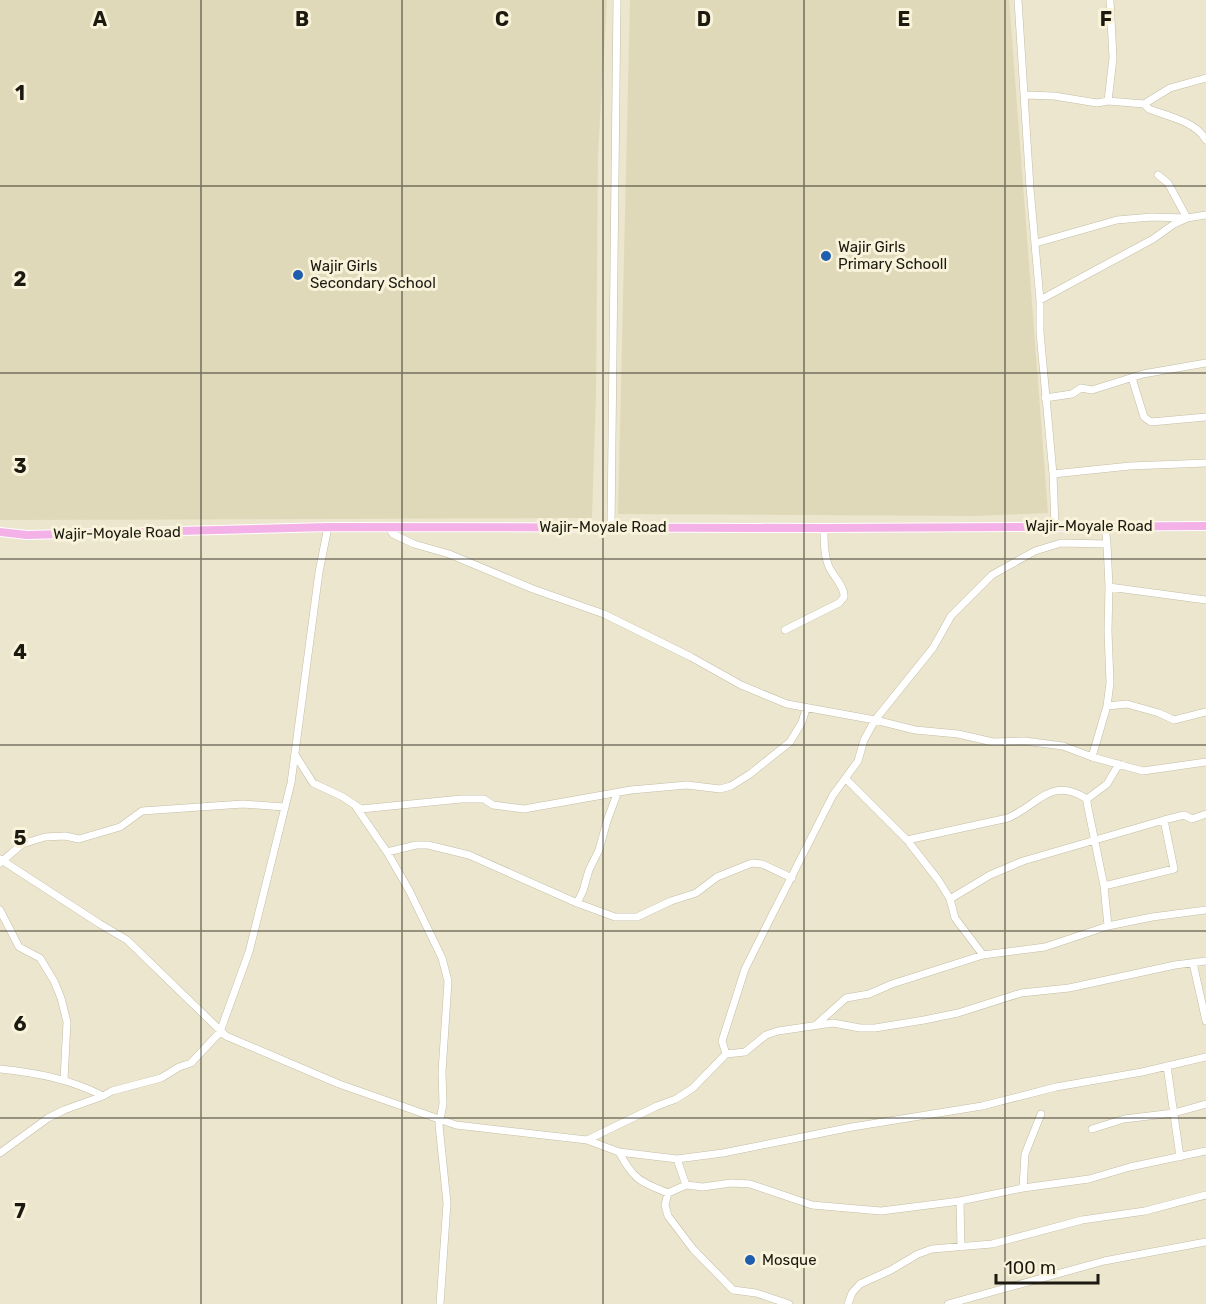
<svg xmlns="http://www.w3.org/2000/svg" width="1206" height="1304" font-family="Rubik,sans-serif">
<rect width="100%" height="100%" fill="#ebe6cd"/>
<path fill="#e0d9b9" d="M0 0H607L598 155 596 395 592 518 0 520Z
M630 0H1009L1048 513 975 516 618 514Z"/>
<g fill="none" stroke-linecap="round" stroke-linejoin="round">
<g stroke="#c3bea6" stroke-width="8">
<path id="minor" d="M1018 0 1030 188 1040 300V332L1053 474 1055 526
M1026 95 1054 96 1097 103 1108 101 1144 104 1149 109C1169 117 1195 121 1206 140
M1108 101 1113 58 1110 0
M1144 104 1170 88 1206 78
M1158 175 1168 183 1187 218
M1036 243 1117 220 1152 217 1186 218
M1040 300 1153 239 1174 224 1187 218 1206 215
M1132 378 1144 417 1151 422 1206 417
M1045 398 1072 394 1081 388 1092 390 1143 374 1206 363
M1053 474 1130 466 1206 463
M388 527 393 534 414 544 449 554 533 589 604 614 691 657 741 685 787 704 875 720 915 730 958 734 993 742 1024 741 1063 746 1092 757 1143 771 1206 762
M611 528 617 0
M1109 587 1206 600
M785 630 839 603 844 597C845 587 834 577 829 567 824 555 824 541 824 528
M1107 706 1127 704 1159 713 1174 720 1206 712
M296 756 313 783 343 797 361 809 461 799H484L493 805 524 809 631 790 687 785 720 789 731 786 750 774 790 742 802 722 806 709
M1092 757 1107 706 1110 683 1108 631 1109 587 1107 544
M846 779 907 840 939 881 950 899 955 918 983 955
M356 807 387 852 409 890 442 958 448 981 442 1072 443 1104 439 1125 447 1203 440 1304
M907 840 1008 818C1040 804 1050 776 1087 799
M387 852 416 845H428L469 855 577 903 615 917H637L671 901 696 893 717 877 752 863 762 864 792 878
M0 859 100 924 127 940 226 1036 339 1084 456 1125 587 1140 619 1152 677 1159 723 1153 852 1127 982 1106 1056 1087 1142 1072 1206 1057
M0 863 22 844 45 837 65 836 79 839 120 827 142 811 243 804 284 807
M1104 886 1174 869 1164 820
M950 899 990 875 1023 861 1164 820 1184 815 1192 819 1206 814
M577 903 583 891 589 870 599 850 607 821 617 794
M0 910 19 947 40 958 54 981 61 998 67 1022 64 1080
M1108 926 1104 886 1087 803V799L1107 784 1119 764
M1193 963 1206 1021
M817 1024 846 998 869 994 892 984 983 955 1045 947 1108 926 1152 917 1206 910
M726 1054 722 1041 745 969 768 923 833 795 858 761 864 740 875 720 933 648 951 616 992 575 1035 551 1061 543 1107 544 1105 526
M1167 1066 1180 1157
M0 1069C37 1073 70 1079 103 1096L112 1091 161 1078 179 1067 191 1063 220 1032 225 1018 249 952 291 783 319 572 328 527
M1092 1129 1124 1119 1174 1113 1206 1104
M587 1140 657 1106 676 1099 693 1088 726 1054 745 1052 766 1035 778 1031 833 1023 860 1028H875L924 1020 958 1013 1021 993 1069 988 1175 965 1206 961
M619 1152C633 1179 640 1182 668 1193L665 1205 668 1216 693 1249 733 1290 756 1293 789 1304
M0 1153 48 1118 64 1110 103 1096
M677 1159 686 1185 703 1187 731 1183 750 1184 812 1205 881 1211 960 1201 1023 1188 1089 1179 1130 1167 1206 1151
M1023 1188 1025 1154 1041 1114
M668 1193 686 1185
M960 1201 961 1247
M848 1304 852 1293 860 1284 891 1270 918 1254 932 1249 992 1244 1082 1220 1145 1211 1206 1195
M948 1304 1104 1261 1206 1242"/>
</g>
<g stroke="#fff" stroke-width="10">
<path id="major" d="M0 532 27 535 328 527 824 528 1206 526"/>
</g>
<use href="#minor" stroke="#fff" stroke-width="7"/>
<use href="#major" stroke="#f4b1e7" stroke-width="8"/>
</g>
<path fill="none" stroke="#1b1910" stroke-width="1.5" stroke-opacity="0.55" d="M201 0V1304M402 0V1304M603 0V1304M804 0V1304M1005 0V1304M0 186H1206M0 373H1206M0 559H1206M0 745H1206M0 931H1206M0 1118H1206"/>
<g fill="#1f5eaf" stroke="#f8f3da" stroke-width="2">
<circle cx="826" cy="256" r="6"/>
<circle cx="298" cy="275" r="6"/>
<circle cx="750" cy="1260" r="6"/>
</g>
<g text-anchor="middle" stroke-width="6" stroke-linejoin="round" paint-order="stroke">
<g font-size="15" fill="#1b1910" stroke="#f8f3da" text-anchor="start">
<text x="838" y="252">Wajir Girls<tspan x="838" dy="17">Primary Schooll</tspan></text>
<text x="310" y="271">Wajir Girls<tspan x="310" dy="17">Secondary School</tspan></text>
<text x="762" y="1265">Mosque</text>
</g>
<g font-size="15" fill="#1b1910" stroke="#f8f3da">
<text x="1089" y="531">Wajir-Moyale Road</text>
<text x="603" y="532">Wajir-Moyale Road</text>
<text transform="translate(117 533) rotate(-1)" y="5">Wajir-Moyale Road</text>
</g>
</g>
<g font-size="20" text-anchor="middle" font-weight="bold" fill="#1b1910" stroke="#f8f3da" stroke-width="6" stroke-linejoin="round" paint-order="stroke">
<text x="100" y="26">A</text>
<text x="302" y="26">B</text>
<text x="502" y="26">C</text>
<text x="704" y="26">D</text>
<text x="904" y="26">E</text>
<text x="1106" y="26">F</text>
<text x="20" y="100">1</text>
<text x="20" y="286">2</text>
<text x="20" y="473">3</text>
<text x="20" y="659">4</text>
<text x="20" y="845">5</text>
<text x="20" y="1031">6</text>
<text x="20" y="1218">7</text>
</g>
<path d="M996 1274v9h102v-9" fill="none" stroke="#1b1910" stroke-width="3"/>
<text x="1005" y="1274" font-size="18" fill="#1b1910" stroke="#f8f3da" stroke-width="4.5" paint-order="stroke">100 m</text>
</svg>
